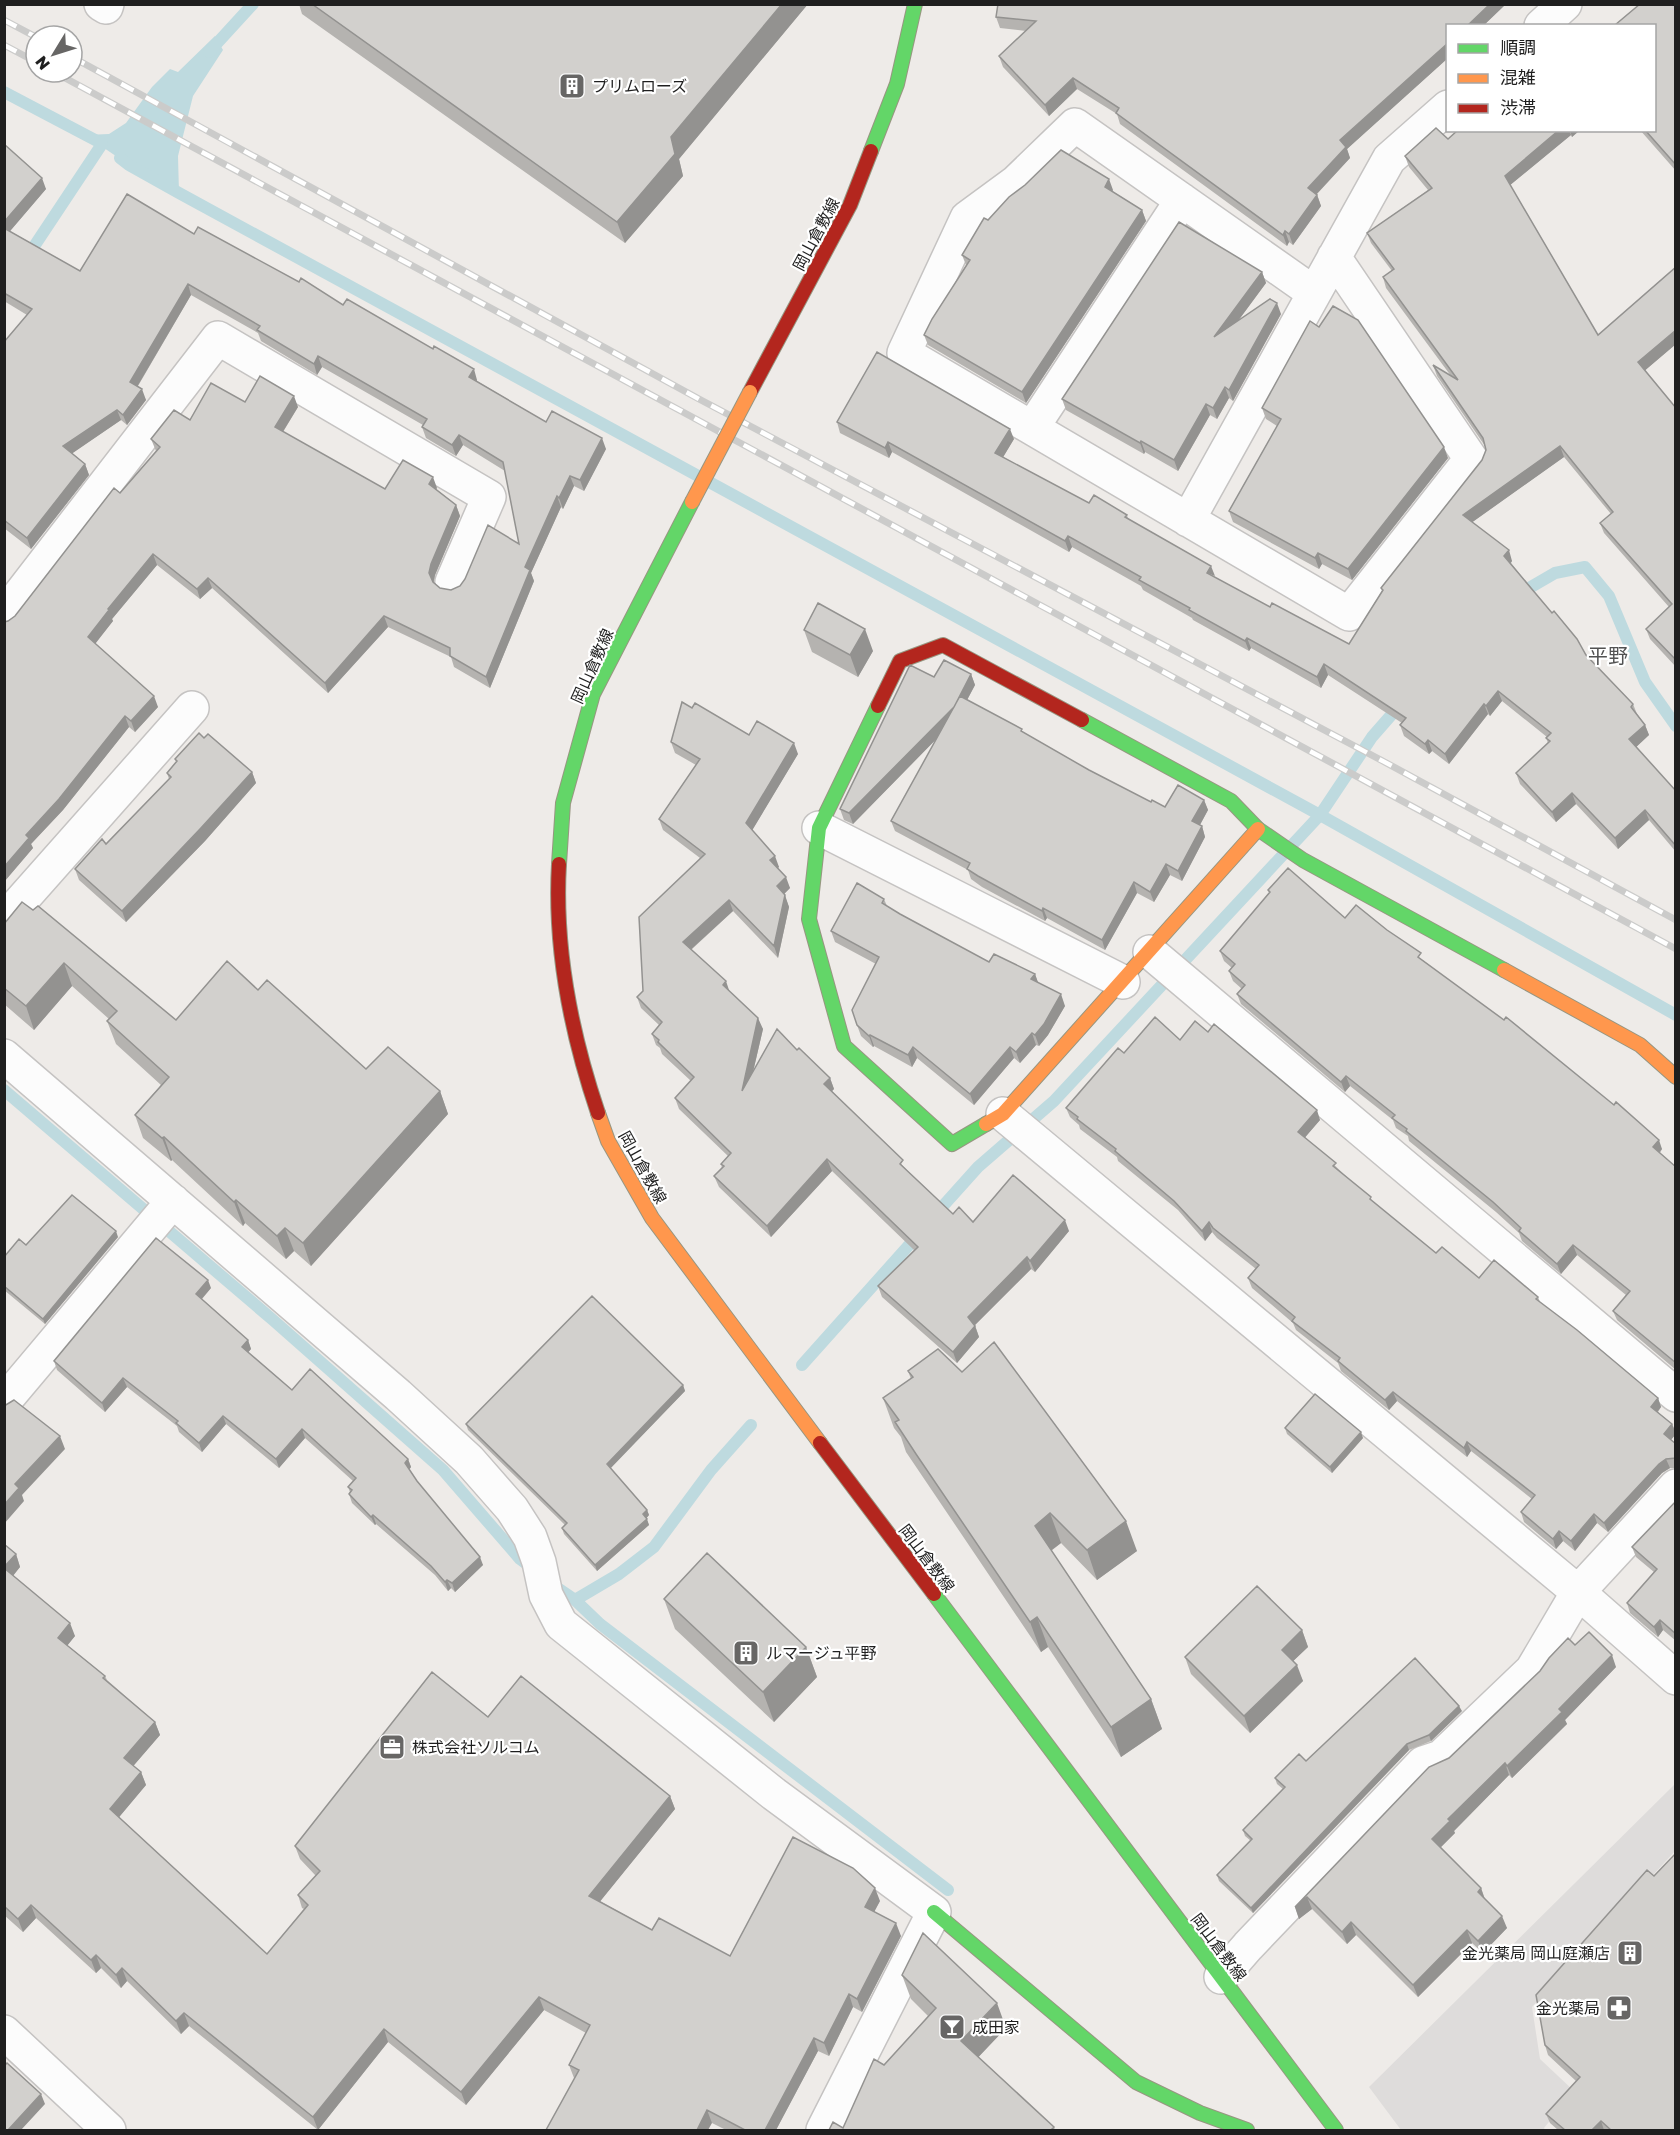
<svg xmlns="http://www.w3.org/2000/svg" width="1680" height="2135" font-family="'Golos Text','Noto Sans JP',sans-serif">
<rect width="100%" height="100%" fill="#eeebe8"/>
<path fill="#dedcdb" d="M1675 1784V1851L1532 2007 1540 2059 1574 2091 1544 2128 1545 2130H1401L1369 2087Z"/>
<path fill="#bedadf" d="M215 36 223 50 193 96 178 156 179 193 129 165 85 135 109 134 126 123 152 87 170 69 178 72Z"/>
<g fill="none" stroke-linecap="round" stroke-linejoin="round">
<path stroke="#bedadf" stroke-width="12" d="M209 52 253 4
M4 92 99 142
M120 158 129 165 179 193 1320 815 1676 1015
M27 257 102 144
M1517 595 1555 573 1585 567 1609 596 1645 682 1676 726
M4 1090 273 1320 443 1470 520 1559 532 1568
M934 1216 978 1167 1054 1101 1320 815 1372 737 1400 705
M802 1365 919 1234
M553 1585 575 1600 600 1624 948 1890
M575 1600 619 1574 654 1547 711 1470 751 1425"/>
<g stroke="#c5c3c2" stroke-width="36">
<path id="street" d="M101 4 106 7 107 4
M1541 26 1565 4
M1314 293 1075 125 1016 182 967 218 904 353 1349 614 1471 459 1334 257
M1032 428 1182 200
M1188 520 1389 159 1448 107
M4 615 218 338 489 497 452 582
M819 828 1123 982
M4 920 192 708
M1150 952 1676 1395
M4 1056 398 1395 469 1460 512 1509 530 1537 539 1562 546 1595 561 1624 774 1794 934 1912 823 2130
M1003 1114 1578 1592 1676 1678
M4 1402 173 1201
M1221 1977 1248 1946 1423 1763 1441 1757 1532 1670 1578 1592 1676 1486
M4 2032 109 2130"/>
</g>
<g stroke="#979681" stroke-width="16">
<path id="fast" d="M871 151 897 84 915 4
M878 706 819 828 809 919 844 1046 952 1144 986 1124
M1082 720 1231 801 1258 829 1303 860 1504 970
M559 864 563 803 593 694 692 502
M934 1594 1336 2130
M934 1912 1136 2082 1200 2113 1247 2130"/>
</g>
<g stroke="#979681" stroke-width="16">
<path id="slow" d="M1504 970 1640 1045 1676 1077
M598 1113 608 1141 652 1218 820 1443
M986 1124 1003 1114 1258 829"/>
</g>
<g stroke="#979681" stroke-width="16">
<path id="jam" d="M750 392 850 205 871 151
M878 706 900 661 943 645 1082 720
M559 864C554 949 571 1033 598 1113
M820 1443 934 1594"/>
</g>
<use href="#street" stroke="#fcfcfc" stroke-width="33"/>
<use href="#fast" stroke="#63d668" stroke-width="14"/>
<use href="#slow" stroke="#ff974d" stroke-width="14"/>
<use href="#jam" stroke="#b3261e" stroke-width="14"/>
<g stroke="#cbcbca" stroke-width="7">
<path id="rail" d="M4 20 36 37
M4 45 36 62
M72 57 699 399 1379 759 1676 920
M54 72 1676 949"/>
</g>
<use href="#rail" stroke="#fff" stroke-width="4.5" stroke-dasharray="14" stroke-linecap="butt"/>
<g stroke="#979681" stroke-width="16" stroke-linecap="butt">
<path id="slow-bridge" d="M692 502 750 392"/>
</g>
<use href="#slow-bridge" stroke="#ff974d" stroke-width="14"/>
</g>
<path fill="#b5b3b0" d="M299 4H808L679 159 683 176 625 243 302 14Z
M998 4H1506L1483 26H1448V58L1347 149 1350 158 1317 194 1321 206 1293 245 1289 242 1287 246 1120 124 1117 114 1077 89 1049 116 1003 67 999 56 1026 31 1000 28 996 17Z
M1676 4V171L1640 130H1654Z
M1458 130H1580L1572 137 1571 135 1510 185 1598 335 1676 267V344L1645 370 1676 408V667L1650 639 1646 629 1669 607 1604 533 1600 523 1611 514 1564 457 1472 522 1512 561 1511 563 1586 655 1633 704 1637 714 1645 725 1649 735 1636 747 1676 791V852L1649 820 1618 849 1576 804 1556 822 1520 784 1516 773 1548 743 1546 738 1547 737 1502 701 1490 716 1488 714 1449 764 1432 751 1429 754 1404 736 1400 725 1402 723 1328 675 1321 688 1251 648 1249 651 1193 620 1192 618 1143 590 1141 586 1072 547 1069 552 892 452 889 458 840 433 837 422 1014 439 1003 457 1089 503 1127 515 1128 519 1214 577 1270 607 1349 644 1382 591 1381 588 1482 460 1486 450 1485 446 1437 376 1433 365 1451 376 1386 288 1383 277 1392 271 1371 243 1367 233 1428 190 1409 167 1405 156 1448 139Z
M4 144 46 189 10 231 80 271 194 234 299 282 343 305 477 380V381L546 422 606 449 584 491 574 486 563 509 561 507 531 573 534 581 490 688 454 667 451 657 388 627 328 693 212 588 200 599 157 565 112 619 113 621 95 643 158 707 135 732 129 727 63 810 31 844 33 848 4 882 8 621 15 616 156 451 151 439 190 420 245 402 298 407 283 432 385 489 437 488 436 489 456 505 460 516 435 575 434 583 440 588 451 590 460 586 519 544 505 471 463 445 456 456 426 438 422 427 423 425 322 367 317 375 261 341 258 333 191 295 138 386 146 400 127 425 121 420 72 453 85 464 89 475 31 549 4 528V342L27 315 4 301Z
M1113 190 1112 191 1142 210 1146 221 1026 403 928 345 924 335 966 265 962 255 988 220Z
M1262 272 1266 283 1238 321 1281 314 1233 401 1229 398 1217 419 1210 415 1178 471 1145 452 1144 454 1066 410 1062 399Z
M1262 408 1448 458 1352 580 1322 564 1319 569 1233 522 1229 511 1277 426 1266 419Z
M804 630 873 651 858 677 812 652Z
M971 674 975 685 967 700 1089 770 1151 802 1165 807 1204 800 1208 810 1200 825 1202 826 1205 837 1182 881 1170 875 1154 902 1137 893 1105 950 1047 918 1045 921 982 887 971 879 968 870 895 831 891 821 937 738 853 824 844 820 840 809 934 677Z
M692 708 749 735 798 754 752 830 779 867 778 868 790 888 784 894 789 907 778 958 733 911 691 950 763 1029 753 1072 797 1050 830 1078 834 1089 832 1091 906 1169 953 1214 973 1222 1069 1231 1035 1272 1031 1269 975 1325 979 1337 957 1363 882 1297 878 1286 914 1250 832 1171 771 1237 719 1187 714 1176 722 1168 721 1164 728 1156 679 1109 675 1098 691 1081 662 1054 660 1048 656 1045 652 1034 659 1025 641 1008 637 997 643 991 700 858 663 830 659 819 696 765 675 753 671 742Z
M204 738 252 772 256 783 205 841 126 922 79 880 75 869 106 844 169 779 167 773 176 762 175 759Z
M1268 890 1345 918 1424 961 1662 1149 1660 1153 1676 1167V1370L1617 1320 1613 1311 1626 1295 1577 1255 1561 1274 1522 1241 1519 1233 1496 1212 1409 1141 1408 1136 1396 1128 1393 1120 1350 1086 1345 1092 1241 1004 1237 994 1242 989 1233 981 1229 971 1232 968 1224 961 1220 951 1269 893Z
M884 899 887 906 900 914 989 962 1035 974 1038 983 1065 1006 1048 1035 1039 1046 1036 1045 1020 1063 1014 1058 974 1105 917 1058 912 1067 874 1046 873 1047 861 1036 857 1025 876 964 835 942 831 931Z
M4 924 176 1020 258 990 366 1069 440 1091 448 1114 311 1266 294 1251 286 1259 245 1223 243 1226 172 1160 171 1161 143 1138 135 1115 161 1085 116 1044 107 1021 109 1019 72 986 34 1030 4 1004Z
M1180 1040 1320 1120 1305 1137 1373 1202 1436 1253 1479 1278 1538 1297 1540 1302 1658 1398 1661 1407 1658 1412 1672 1424 1676 1432V1434L1671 1440 1676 1444V1468H1670L1662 1473 1608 1532 1597 1523 1575 1551 1563 1541 1556 1549 1524 1522 1521 1512 1532 1499 1471 1451 1467 1457 1397 1401 1389 1410 1341 1371 1338 1363 1296 1330 1293 1323 1252 1288 1248 1278 1256 1269 1217 1238 1212 1232 1205 1241 1178 1210 1118 1161 1117 1157 1080 1129 1079 1125 1070 1117 1066 1108 1124 1053Z
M118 1237 45 1324 4 1290V1257L26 1245Z
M211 1288 202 1299 248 1340 251 1349 248 1352 292 1390 408 1459 411 1467 409 1470 417 1481 483 1565 455 1592 451 1588 448 1591 435 1575 376 1524 375 1525 352 1503 349 1494 350 1492 348 1487 353 1481 305 1438 279 1468 226 1424 202 1452 179 1432 177 1426 127 1387 105 1412 57 1370 54 1361Z
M908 1371 1137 1551 1097 1580 1061 1543 1051 1551 1151 1699 1162 1729 1121 1757 1048 1647 1041 1652 906 1452 901 1437 894 1428 883 1398 911 1379Z
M683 1385 685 1391 610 1468 647 1510 649 1515 646 1518 649 1525 597 1571 564 1534 562 1528 565 1525 468 1430 466 1424Z
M1285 1428 1363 1438 1332 1473 1287 1434Z
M1676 1501V1641L1663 1630 1658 1637 1630 1613 1627 1603 1654 1572 1636 1557 1632 1547Z
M4 1544 16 1554 20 1567 13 1575 75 1636 67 1645 105 1676 107 1680 155 1722 160 1735 133 1766 141 1772 146 1785 119 1817 267 1954 304 1909 302 1908 298 1895 316 1876 300 1859 295 1846 488 1717 670 1796 675 1809 600 1901 652 1930 730 1956 880 1901 874 1911 901 1936 862 2012 853 2007 829 2056 818 2051 776 2130H726L712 2123 574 2078 569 2065 586 2033 544 2010 466 2105 388 2042 318 2130 189 2026 181 2034 127 1981 121 1988 101 1968 96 1973 36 1918 23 1932 4 1915Z
M664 1599 806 1647 817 1677 774 1722 675 1629Z
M1302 1630 1308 1647 1293 1661 1303 1681 1250 1733 1191 1674 1185 1657Z
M1575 1645 1616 1667 1565 1720 1567 1724 1512 1778 1509 1775 1454 1831 1455 1833 1441 1847 1481 1888 1485 1899 1507 1928 1483 1953 1472 1943 1418 1997 1356 1935 1347 1944 1312 1909 1299 1919 1295 1907 1449 1758Z
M1462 1711 1431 1741 1409 1750 1253 1913 1219 1881 1217 1875 1251 1841 1245 1836 1243 1830 1283 1789 1277 1784 1275 1778 1306 1761Z
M1654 1876 1676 2130H1558L1550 2123 1546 2114 1576 2081 1548 2055 1545 2045Z
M902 1975 1006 2028 978 2057 1054 2127 1055 2130H829L843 2128 884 2065 928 2016 911 1999Z"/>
<path fill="#939290" d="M782 4H808L679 159 683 176 625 243 617 222 671 137Z
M1490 4H1506L1483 26H1467Z
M1448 43V58L1347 149 1350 158 1312 199 1308 188 1340 140Z
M1073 78 1077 89 1049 116 1045 105Z
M1559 130H1569L1571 135 1509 186 1505 176Z
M1570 130H1580L1572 137Z
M42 178 46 189 5 237 4 222Z
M1109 179 1113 190 1109 198 1105 187Z
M1317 195 1321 206 1293 245 1289 234Z
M1142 210 1146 221 1026 403 1022 392Z
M1285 231 1289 242 1287 246 1283 235Z
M1262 272 1266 283 1218 348 1214 337Z
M188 284 191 295 134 392 130 382Z
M1277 303 1281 314 1233 401 1229 390Z
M1676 330V344L1642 373 1638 362Z
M318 356 322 367 317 375 314 364Z
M474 369 477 380 473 387 469 377Z
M1225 387 1229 398 1217 419 1213 408Z
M142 389 146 400 127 425 123 415Z
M294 396 298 407 279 438 275 427Z
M1206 404 1210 415 1178 471 1174 460Z
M117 410 121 420 67 457 63 446Z
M1010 429 1014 439 999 464 995 453Z
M459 435 463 445 456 456 452 445Z
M602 438 606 449 584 491 580 480Z
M1141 441 1145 452 1144 454 1140 443Z
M888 442 892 452 889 458 885 448Z
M1560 446 1564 457 1467 526 1463 515Z
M1444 447 1448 458 1352 580 1348 569Z
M85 464 89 475 31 549 27 538Z
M570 476 574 486 563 509 559 498Z
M433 477 437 488 432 495 429 484Z
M557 496 561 507 531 573 534 581 490 688 486 677 525 567Z
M456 505 460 516 435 575 433 584 429 573 431 564Z
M1068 536 1072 547 1069 552 1065 541Z
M1509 550 1512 561 1508 566 1504 556Z
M1318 553 1322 564 1319 569 1315 558Z
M153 554 157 565 112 619 113 621 92 648 88 637 108 609Z
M1211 566 1215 576 1207 573Z
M208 578 212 588 200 599 197 589Z
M384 616 388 627 328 693 325 683Z
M865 629 873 651 858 677 850 655Z
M1247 638 1251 648 1249 651 1245 641Z
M1324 664 1328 675 1321 688 1317 677Z
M971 674 975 685 958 717 853 824 849 813Z
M1498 691 1502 701 1490 716 1486 706Z
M154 696 158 707 135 732 131 721Z
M1484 704 1488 714 1449 764 1445 754Z
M125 716 129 727 63 810 31 844 33 848 4 882V867L26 835Z
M1645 725 1649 735 1633 750 1629 739Z
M1428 740 1432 751 1429 754 1425 744Z
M794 743 798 754 750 834 746 823Z
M252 772 256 783 205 841 126 922 122 911Z
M1572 793 1576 804 1556 822 1552 812Z
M1204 800 1208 810 1196 832 1192 821Z
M1645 810 1649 820 1618 849 1615 838Z
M1202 826 1205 837 1182 881 1178 871Z
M775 856 779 867 774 871 770 860Z
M1166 864 1170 875 1154 902 1150 892Z
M786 877 790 888 781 897 777 886Z
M1134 882 1137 893 1105 950 1102 940Z
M785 895 789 907 778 958 774 946Z
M729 900 733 911 687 953 683 942Z
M1043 908 1047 918 1045 921 1042 911Z
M64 963 72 986 34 1030 26 1006Z
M1035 974 1039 985 1031 979Z
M726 981 730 993 723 985Z
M1061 994 1065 1006 1048 1035 1039 1046 1035 1035Z
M758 1018 763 1029 746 1102 742 1091Z
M1032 1033 1036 1045 1020 1063 1016 1052Z
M870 1035 874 1046 873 1047 869 1036Z
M913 1047 917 1058 912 1067 908 1055Z
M1010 1047 1014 1058 974 1105 970 1094Z
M1346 1076 1350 1086 1345 1092 1341 1082Z
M830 1078 834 1089 828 1095 824 1084Z
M440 1091 448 1114 311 1266 303 1243Z
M1317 1110 1320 1120 1302 1141 1298 1132Z
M164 1137 172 1160 171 1161 162 1138Z
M1659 1140 1662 1149 1656 1156 1653 1147Z
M827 1159 832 1171 771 1237 767 1226Z
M236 1200 245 1223 243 1226 234 1202Z
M1065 1220 1069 1231 1035 1272 1030 1261Z
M1209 1222 1212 1232 1205 1241 1202 1231Z
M285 1228 294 1251 286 1259 277 1236Z
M116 1231 118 1237 45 1324 43 1319Z
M1573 1245 1577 1255 1561 1274 1557 1264Z
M1027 1257 1031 1269 972 1328 968 1317Z
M208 1280 211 1288 199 1302 196 1294Z
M975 1326 979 1337 957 1363 953 1352Z
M248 1340 251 1349 245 1356 242 1347Z
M123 1378 127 1387 105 1412 102 1403Z
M683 1385 685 1391 609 1470 607 1464Z
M1393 1392 1397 1401 1389 1410 1385 1400Z
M1658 1398 1661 1407 1654 1416 1651 1407Z
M223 1416 226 1424 202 1452 199 1443Z
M1672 1424 1676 1434 1667 1444 1664 1434Z
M302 1429 305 1438 279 1468 276 1459Z
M1361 1432 1363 1438 1332 1473 1330 1467Z
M60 1436 65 1449 22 1495 24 1501 4 1524V1505L15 1484Z
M1467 1442 1471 1451 1467 1457 1464 1448Z
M408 1459 411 1467 408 1471 405 1463Z
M1666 1459 1670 1468 1662 1473 1608 1532 1604 1523 1659 1464Z
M647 1510 649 1515 645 1520 643 1514Z
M1050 1513 1061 1543 1045 1555 1035 1526Z
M1594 1514 1597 1523 1575 1551 1571 1541Z
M373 1515 376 1524 375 1525 371 1517Z
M647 1519 649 1525 597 1571 595 1565Z
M1126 1521 1137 1551 1097 1580 1087 1550Z
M1559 1531 1563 1541 1556 1549 1553 1539Z
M16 1554 20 1567 9 1581 4 1567Z
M480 1557 483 1565 455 1592 452 1583Z
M447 1580 451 1588 448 1591 445 1582Z
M1037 1617 1048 1647 1041 1652 1030 1622Z
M1660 1620 1663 1630 1658 1637 1654 1627Z
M70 1623 75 1636 63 1651 58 1638Z
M1302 1630 1308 1647 1288 1666 1282 1650Z
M806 1647 817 1677 774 1722 763 1692Z
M1612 1655 1616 1667 1565 1720 1567 1724 1512 1778 1507 1766 1559 1709Z
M1297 1665 1303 1681 1250 1733 1244 1716Z
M1151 1699 1162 1729 1121 1757 1111 1727Z
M1459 1706 1462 1711 1431 1741 1429 1735Z
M155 1722 160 1735 129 1771 124 1758Z
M1407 1744 1409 1750 1253 1913 1251 1908Z
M1505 1763 1509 1775 1454 1831 1455 1833 1437 1851 1432 1839 1448 1819Z
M141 1772 146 1785 115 1822 110 1809Z
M670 1796 675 1809 594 1909 589 1896Z
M875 1888 880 1901 870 1920 865 1907Z
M1481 1888 1485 1900 1478 1892Z
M1307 1897 1312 1909 1299 1919 1295 1907Z
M31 1905 36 1918 23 1932 18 1919Z
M1502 1916 1507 1928 1483 1953 1478 1941Z
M1351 1922 1356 1935 1347 1944 1342 1932Z
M896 1923 901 1936 862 2012 857 1999Z
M1467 1930 1472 1943 1418 1997 1413 1985Z
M96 1955 101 1968 96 1973 91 1960Z
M122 1968 127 1981 121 1988 116 1975Z
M849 1994 853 2007 829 2056 824 2043Z
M539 1997 544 2010 466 2105 461 2092Z
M997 2003 1006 2028 970 2066 961 2041Z
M184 2013 189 2026 181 2034 176 2021Z
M384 2029 388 2042 318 2130 313 2117Z
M814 2038 818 2051 776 2130H765Z
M41 2094 45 2104 21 2130H8Z
M707 2110 712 2123 708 2130H697Z
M1601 2121 1604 2130H1592Z"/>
<path fill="#d2d0cd" stroke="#939290" stroke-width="1.5" d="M312 4H782L671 137 675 154 617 222Z
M998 4H1490L1467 26H1448V43L1340 140 1346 147 1308 188 1317 195 1289 234 1285 231 1283 235 1116 113 1119 108 1073 78 1045 105 999 56 1036 21 996 17Z
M1640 4H1676V165L1645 130H1654V26H1616L1615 25Z
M1436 128 1448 139 1458 130H1559L1505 176 1598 335 1676 267V330L1638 362 1676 408V660L1646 629 1672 604 1600 523 1613 512 1560 446 1463 515 1509 550 1504 556 1552 613 1554 611 1577 639 1586 655 1633 704 1631 707 1645 725 1629 739 1676 791V846L1645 810 1615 838 1572 793 1552 812 1516 773 1550 741 1546 738 1551 733 1498 691 1486 706 1484 704 1445 754 1428 740 1425 744 1400 725 1406 718 1324 664 1317 677 1247 638 1245 641 1189 610 1190 608 1139 580 1141 577 1068 536 1065 541 888 442 885 448 837 422 877 352 1010 429 995 453 1089 503 1094 495 1127 515 1125 517 1211 566 1207 573 1270 607 1272 603 1349 644 1383 590 1381 588 1482 460 1486 450 1483 438 1433 365 1458 380 1383 277 1394 269 1367 233 1432 188 1405 156Z
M4 144 42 178 4 222Z
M1061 150 1109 179 1105 187 1142 210 1022 392 924 335 932 319 970 260 962 255 984 218 988 220 1009 197 1025 185Z
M127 194 194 234 198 227 299 282 301 278 343 305 347 299 433 349 434 346 474 369 469 377 546 422 552 411 602 438 580 480 570 476 559 498 557 496 525 567 530 570 486 677 450 656V648L384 616 325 683 208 578 197 589 153 554 108 609 109 610 88 637 154 696 131 721 125 716 59 799 26 835 29 838 4 867V622L8 621 15 616 114 488 120 493 160 447 151 439 174 410 190 420 211 383 245 402 260 376 294 396 275 427 385 489 403 460 433 477 429 484 456 505 431 564 429 573 433 582 440 588 451 590 460 586 465 579 488 525 519 544 503 462 459 435 452 445 422 427 427 419 318 356 314 364 257 330 260 326 188 284 130 382 142 389 123 415 117 410 63 446 85 464 27 538 4 520V342L32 309 4 293V228L80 271Z
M1179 222 1262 272 1214 337 1270 299 1277 303 1229 390 1225 387 1213 408 1206 404 1174 460 1141 441 1140 443 1062 399Z
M1333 306 1358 320 1444 447 1348 569 1318 553 1315 558 1229 511 1281 419 1262 408 1310 321 1319 327Z
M818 603 865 629 850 655 804 630Z
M944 660 971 674 954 707 849 813 840 809 910 665 934 677Z
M960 696 1022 729 1021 731 1089 770 1151 802 1152 800 1165 807 1178 785 1204 800 1192 821 1202 826 1178 871 1166 864 1150 892 1134 882 1102 940 1043 908 1042 911 978 876 967 869 970 863 891 821Z
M682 702 692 708 695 703 749 735 757 721 794 743 746 823 775 856 770 860 786 877 777 886 785 895 774 946 729 900 683 942 726 981 723 985 758 1018 742 1091 777 1029 797 1050 799 1048 830 1078 824 1084 903 1160 900 1164 953 1214 959 1207 973 1222 1013 1175 1065 1220 1030 1261 1027 1257 968 1317 975 1326 953 1352 878 1286 918 1247 827 1159 767 1226 714 1176 724 1166 721 1164 731 1153 675 1098 694 1077 658 1042 659 1040 652 1034 662 1022 637 997 643 991 639 917 705 854 659 819 700 759 671 742Z
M199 733 204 738 208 734 252 772 200 829 122 911 75 869 102 839 106 844 171 777 167 773 177 761 175 759Z
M1288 868 1345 918 1356 905 1387 930 1421 953 1418 957 1504 1020 1506 1017 1614 1105 1616 1102 1659 1140 1653 1147 1676 1167V1363L1613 1311 1630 1291 1573 1245 1557 1264 1519 1231 1521 1228 1493 1202 1406 1131 1407 1129 1392 1118 1395 1115 1346 1076 1341 1082 1237 994 1245 985 1229 971 1235 964 1220 951 1270 892 1268 890Z
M857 883 884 899 882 903 900 914 989 962 994 954 1035 974 1031 979 1061 994 1044 1024 1035 1035 1032 1033 1016 1052 1010 1047 970 1094 913 1047 908 1055 870 1035 869 1036 857 1025 852 1010 879 957 831 931Z
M22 902 33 910 38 906 176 1020 227 961 258 990 267 980 366 1069 388 1047 440 1091 303 1243 285 1228 277 1236 236 1200 234 1202 164 1137 162 1138 135 1115 169 1077 107 1021 117 1011 64 963 26 1006 4 988V924Z
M1155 1017 1180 1040 1195 1021 1208 1032 1214 1024 1317 1110 1298 1132 1336 1163 1333 1166 1371 1197 1370 1199 1436 1253 1442 1247 1479 1278 1494 1260 1538 1297 1536 1299 1577 1330 1658 1398 1651 1407 1672 1424 1664 1434 1676 1444V1458L1666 1459 1659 1464 1604 1523 1594 1514 1571 1541 1559 1531 1553 1539 1521 1512 1535 1495 1467 1442 1464 1448 1393 1392 1385 1400 1338 1361 1340 1358 1292 1321 1295 1317 1248 1278 1259 1265 1213 1228 1209 1222 1202 1231 1174 1201 1115 1151 1116 1149 1077 1119 1078 1117 1066 1108 1118 1048 1124 1053Z
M72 1195 116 1231 43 1319 4 1286V1257L19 1239 26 1245Z
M156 1238 208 1280 196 1294 248 1340 242 1347 292 1390 310 1369 408 1459 405 1463 417 1481 480 1557 452 1583 447 1580 445 1582 431 1566 373 1515 371 1517 349 1494 352 1490 348 1487 356 1478 302 1429 276 1459 223 1416 199 1443 176 1423 178 1421 123 1378 102 1403 54 1361Z
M592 1296 683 1385 607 1464 647 1510 643 1514 647 1519 595 1565 562 1528 567 1523 466 1424Z
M994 1342 1126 1521 1087 1550 1050 1513 1035 1526 1151 1699 1111 1727 1037 1617 1030 1622 916 1454 895 1422 899 1420 883 1398 913 1377 908 1371 938 1349 962 1372Z
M1315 1394 1361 1432 1330 1467 1285 1428Z
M14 1400 60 1436 15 1484 19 1488 4 1505V1406Z
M1676 1501V1634L1660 1620 1654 1627 1627 1603 1657 1569 1632 1547Z
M4 1544 16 1554 4 1567Z
M707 1553 806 1647 763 1692 664 1599Z
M4 1568 70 1623 58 1638 105 1676 103 1678 155 1722 124 1758 141 1772 110 1809 267 1954 308 1905 298 1895 320 1871 295 1846 432 1672 488 1717 521 1676 670 1796 589 1896 652 1930 659 1918 730 1956 793 1837 853 1868 875 1888 865 1907 896 1923 857 1999 849 1994 824 2043 814 2038 765 2130H745L707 2110 697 2130H546L579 2070 569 2065 590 2025 539 1997 461 2092 384 2029 313 2117 184 2013 176 2021 122 1968 116 1975 96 1955 91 1960 31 1905 18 1919 4 1906Z
M1257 1586 1302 1630 1282 1650 1297 1665 1244 1716 1185 1657Z
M1589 1632 1612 1655 1559 1709 1562 1712 1507 1766 1505 1763 1448 1819 1450 1821 1432 1839 1481 1888 1478 1892 1502 1916 1478 1941 1467 1930 1413 1985 1351 1922 1342 1932 1307 1897 1295 1907 1429 1767 1449 1758 1540 1671 1549 1658 1568 1638 1575 1645Z
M1415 1658 1459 1706 1429 1735 1407 1744 1251 1908 1217 1875 1252 1839 1243 1830 1285 1787 1275 1778 1299 1754 1306 1761Z
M1676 1853V2130H1611L1601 2121 1592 2130H1565L1546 2114 1580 2077 1545 2045 1536 1995 1647 1870 1654 1876Z
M923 1933 997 2003 961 2041 1054 2127 1051 2130H829L833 2122 843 2128 874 2059 884 2065 936 2008 902 1975Z
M7 2063 41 2094 8 2130H4V2066Z"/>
<defs>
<g id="building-square" transform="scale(1.35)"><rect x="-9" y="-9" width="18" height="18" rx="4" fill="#676665" stroke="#fff"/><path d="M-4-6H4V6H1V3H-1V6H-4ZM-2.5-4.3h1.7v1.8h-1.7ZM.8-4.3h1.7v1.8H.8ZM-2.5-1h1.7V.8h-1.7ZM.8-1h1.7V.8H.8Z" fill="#fff"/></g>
<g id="office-square" transform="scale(1.35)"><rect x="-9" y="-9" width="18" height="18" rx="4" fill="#676665" stroke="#fff"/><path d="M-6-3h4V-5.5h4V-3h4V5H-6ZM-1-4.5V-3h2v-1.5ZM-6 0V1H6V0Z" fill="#fff"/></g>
<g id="pharmacy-square" transform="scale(1.35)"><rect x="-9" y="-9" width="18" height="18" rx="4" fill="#676665" stroke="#fff"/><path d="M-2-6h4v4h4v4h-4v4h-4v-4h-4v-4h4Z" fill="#fff"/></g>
<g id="bar-square" transform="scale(1.35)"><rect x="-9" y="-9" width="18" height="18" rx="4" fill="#676665" stroke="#fff"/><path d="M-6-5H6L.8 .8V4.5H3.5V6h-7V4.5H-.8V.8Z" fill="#fff"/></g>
</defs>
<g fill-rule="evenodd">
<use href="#building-square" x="572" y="86"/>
<use href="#building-square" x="746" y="1653"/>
<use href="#office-square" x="392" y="1747"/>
<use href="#building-square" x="1630" y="1953"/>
<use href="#pharmacy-square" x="1619" y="2008"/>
<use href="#bar-square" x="952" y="2027"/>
</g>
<g text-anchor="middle" stroke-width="4.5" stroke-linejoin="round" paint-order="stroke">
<g font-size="16" fill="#1f1f1f" stroke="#fff" text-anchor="start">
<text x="592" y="92">プリムローズ</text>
<text x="766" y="1659">ルマージュ平野</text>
<text x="412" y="1753">株式会社ソルコム</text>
<text x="1610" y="1959" text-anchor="end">金光薬局 岡山庭瀬店</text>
<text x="1600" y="2014" text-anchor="end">金光薬局</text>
<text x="972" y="2033">成田家</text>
</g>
<g font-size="16" fill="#1f1f1f" stroke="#fff">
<text transform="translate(816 234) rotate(-62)" y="6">岡山倉敷線</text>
<text transform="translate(592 666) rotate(-66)" y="6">岡山倉敷線</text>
<text transform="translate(643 1167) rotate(61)" y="6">岡山倉敷線</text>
<text transform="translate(927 1558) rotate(53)" y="6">岡山倉敷線</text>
<text transform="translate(1219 1947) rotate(53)" y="6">岡山倉敷線</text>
</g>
<g font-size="20" fill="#525252" stroke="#fff">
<text x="1608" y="663">平野</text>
</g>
</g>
<rect width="1680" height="2135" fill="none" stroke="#1f1f1f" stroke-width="12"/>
<rect x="1446" y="24" width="210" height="108" fill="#ffffff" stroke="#a5a5a5" stroke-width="1.5"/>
<rect x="1458" y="44" width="30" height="9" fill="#63d668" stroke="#a5a5a5" stroke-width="1.5"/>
<text x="1500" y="54" font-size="18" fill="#1f1f1f">順調</text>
<rect x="1458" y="74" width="30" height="9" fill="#ff974d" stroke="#a5a5a5" stroke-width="1.5"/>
<text x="1500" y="84" font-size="18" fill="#1f1f1f">混雑</text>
<rect x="1458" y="104" width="30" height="9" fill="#b3261e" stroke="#a5a5a5" stroke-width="1.5"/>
<text x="1500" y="114" font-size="18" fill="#1f1f1f">渋滞</text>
<g transform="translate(54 54) rotate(232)"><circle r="28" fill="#ffffff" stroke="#a5a5a5" stroke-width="1.5"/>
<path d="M0-4.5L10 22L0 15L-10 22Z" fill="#676665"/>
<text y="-9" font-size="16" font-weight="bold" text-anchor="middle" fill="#1f1f1f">N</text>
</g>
</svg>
